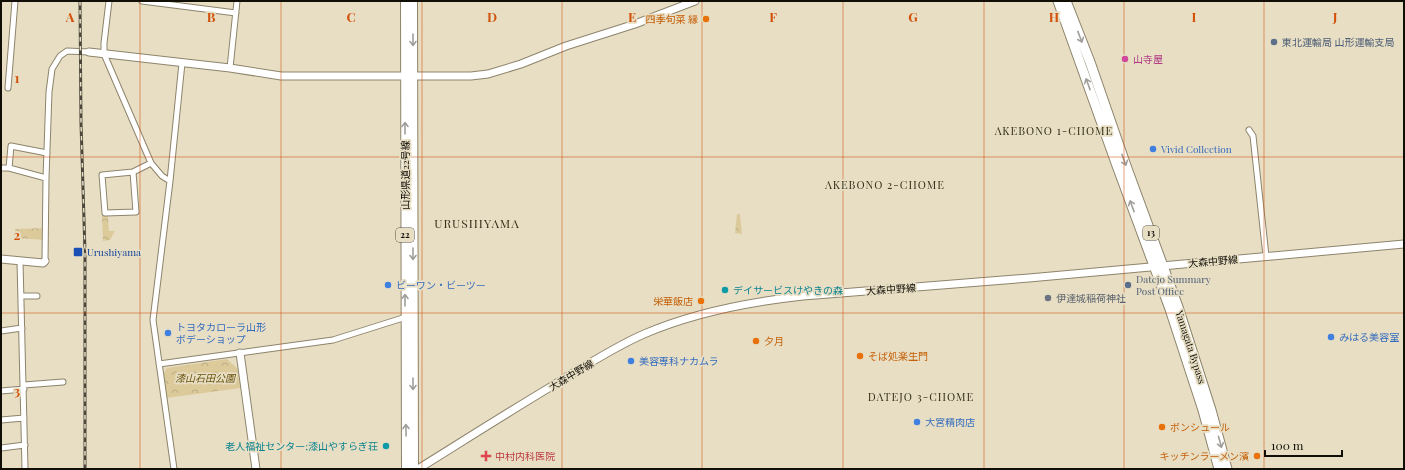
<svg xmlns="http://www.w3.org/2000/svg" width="1405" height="470" font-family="'Playfair Display','Noto Sans JP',serif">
<defs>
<pattern id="park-crowns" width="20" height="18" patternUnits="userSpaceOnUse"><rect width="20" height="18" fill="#dcca9b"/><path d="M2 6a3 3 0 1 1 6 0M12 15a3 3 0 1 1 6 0" fill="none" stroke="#bcac84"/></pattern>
</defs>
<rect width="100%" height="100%" fill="#e7dec4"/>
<path fill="url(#park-crowns)" d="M737 214H740L742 234 735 233Z
M102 216H108L109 231H115L110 240 103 241Z
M46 228V240L15 238V229Z
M227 359 239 370 241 388 166 398 163 374 167 368Z"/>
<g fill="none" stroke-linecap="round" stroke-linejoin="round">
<g stroke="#8d846c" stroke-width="7">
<path id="street" d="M109 1 104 43V54L151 163 162 176 170 181
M142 1 236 13
M230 68 237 1
M8 88 15 1
M1249 130 1253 136 1266 256
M1 168H9L46 178
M9 168 11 146 47 153
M133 172 102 175 105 213 136 212 133 172 151 163
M20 261 25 469
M45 261 46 178 49 92 52 69 60 56 67 51 89 52
M22 296H37
M1 331 22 328
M159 364 333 340 406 317
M24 385 63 382
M1 391 24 389
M1 420 24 418
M1 448 25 445
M174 469 153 320 170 181 182 63"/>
</g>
<g stroke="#8d846c" stroke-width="9">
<path id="secondary" d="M89 52 230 68 281 76H471L488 74 521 64 566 46 635 24 695 1
M1 259 43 263 45 261
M240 353 256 469
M418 469C463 441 507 413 552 386 582 368 612 348 644 334 695 312 748 302 803 296L1029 278 1404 244"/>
</g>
<g stroke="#8d846c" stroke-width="10">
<path id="primary" d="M405 1 406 469
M413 1 414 469"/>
</g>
<g stroke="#8d846c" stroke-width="11">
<path id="highway" d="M1058 1 1116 163 1170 309 1203 410 1219 469
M1066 1 1090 62 1125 163 1178 307 1211 410 1227 469"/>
</g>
<use href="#street" stroke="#fff" stroke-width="5"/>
<use href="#secondary" stroke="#fff" stroke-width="7"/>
<use href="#primary" stroke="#fff" stroke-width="8"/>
<use href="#highway" stroke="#fff" stroke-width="9"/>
<g stroke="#4c473a" stroke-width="3">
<path id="rail" d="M80 1 81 123 85 252V469"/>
</g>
<use href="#rail" stroke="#e7dec4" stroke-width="1.5" stroke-dasharray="4.5" stroke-linecap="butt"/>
</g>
<defs><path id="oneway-shaft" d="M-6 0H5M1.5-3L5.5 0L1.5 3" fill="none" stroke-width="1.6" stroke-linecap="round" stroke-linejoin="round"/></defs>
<g stroke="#a09f9b">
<use href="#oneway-shaft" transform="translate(1080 37) rotate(69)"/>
<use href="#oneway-shaft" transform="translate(413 40) rotate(90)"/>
<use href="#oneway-shaft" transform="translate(1088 84) rotate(-110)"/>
<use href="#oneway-shaft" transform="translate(405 128) rotate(-90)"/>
<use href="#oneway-shaft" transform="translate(1124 160) rotate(70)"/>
<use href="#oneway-shaft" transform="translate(1132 206) rotate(-110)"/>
<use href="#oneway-shaft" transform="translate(413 254) rotate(90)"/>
<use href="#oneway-shaft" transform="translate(405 300) rotate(-90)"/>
<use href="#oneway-shaft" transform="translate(413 384) rotate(90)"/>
<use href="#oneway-shaft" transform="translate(406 430) rotate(-91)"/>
<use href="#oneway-shaft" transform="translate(1220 442) rotate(75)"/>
</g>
<path fill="none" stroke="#d2520b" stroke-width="1" stroke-opacity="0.55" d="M140 1V469M281 1V469M422 1V469M562 1V469M702 1V469M843 1V469M984 1V469M1124 1V469M1264 1V469M1 157H1404M1 313H1404"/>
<g fill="#e8710a" stroke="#e7dec4" stroke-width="1.5">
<circle cx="706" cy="19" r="4"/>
<circle cx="701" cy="301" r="4"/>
<circle cx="756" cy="341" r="4"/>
<circle cx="860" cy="356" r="4"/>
<circle cx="1162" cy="427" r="4"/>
<circle cx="1257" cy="456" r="4"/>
</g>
<g fill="#5c6f8a" stroke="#e7dec4" stroke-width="1.5">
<circle cx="1274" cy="42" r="4"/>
<circle cx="1128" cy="285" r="4"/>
</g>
<circle fill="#d1479c" stroke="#e7dec4" stroke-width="1.5" cx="1125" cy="59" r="4"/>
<g fill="#3f7fe0" stroke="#e7dec4" stroke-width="1.5">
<circle cx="1153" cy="149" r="4"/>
<circle cx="388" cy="285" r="4"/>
<circle cx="168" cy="333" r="4"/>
<circle cx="1331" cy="337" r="4"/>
<circle cx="631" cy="361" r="4"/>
<circle cx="917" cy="422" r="4"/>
</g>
<rect fill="#1a4fb4" stroke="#e7dec4" stroke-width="1.5" x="73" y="247" width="10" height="10" rx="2"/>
<g fill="#0f9aa8" stroke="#e7dec4" stroke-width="1.5">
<circle cx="725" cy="290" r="4"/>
<circle cx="386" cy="446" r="4"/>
</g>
<circle fill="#6b7280" stroke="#e7dec4" stroke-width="1.5" cx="1048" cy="298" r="4"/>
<path fill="#e0444e" stroke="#e7dec4" stroke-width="1.5" d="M484 450h4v4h4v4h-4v4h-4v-4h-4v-4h4z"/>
<g text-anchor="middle" stroke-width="3.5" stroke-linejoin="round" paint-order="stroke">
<g fill="#e7dec4" stroke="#514c3f" stroke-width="1">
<rect x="1143" y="226" width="16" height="14" rx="3"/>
<rect x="396" y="228" width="18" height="14" rx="3"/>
</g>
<g font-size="9" font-weight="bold" fill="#110e06">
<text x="1151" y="236">13</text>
<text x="405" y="238">22</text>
</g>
<g font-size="10" fill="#c56008" stroke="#e7dec4" text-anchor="end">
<text x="698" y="23">四季旬菜 縁</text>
<text x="693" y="305">栄華飯店</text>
<text x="764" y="345" text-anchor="start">夕月</text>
<text x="868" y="360" text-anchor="start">そば処楽生門</text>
<text x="1170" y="431" text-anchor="start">ボンシュール</text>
<text x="1249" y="460">キッチンラーメン濱</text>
</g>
<g font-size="10" fill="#4e5e75" stroke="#e7dec4" text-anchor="start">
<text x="1282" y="46">東北運輸局 山形運輸支局</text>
<text x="1136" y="283">Datejo Summary<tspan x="1136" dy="12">Post Office</tspan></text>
</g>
<g font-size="10" fill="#b23c85" stroke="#e7dec4" text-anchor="start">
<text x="1133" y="63">山寺屋</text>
</g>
<g font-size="10" fill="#366cbe" stroke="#e7dec4" text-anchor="start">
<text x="1161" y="153">Vivid Collection</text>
<text x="396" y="289">ビーワン・ビーツー</text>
<text x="176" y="331">トヨタカローラ山形<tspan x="176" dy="12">ボデーショップ</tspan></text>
<text x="1339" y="341">みはる美容室</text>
<text x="639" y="365">美容専科ナカムラ</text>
<text x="925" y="426">大宮精肉店</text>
</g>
<g font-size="10" fill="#110e06" stroke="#e7dec4">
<text transform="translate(405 175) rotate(-90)" y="4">山形県道22号線</text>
<text transform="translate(1213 261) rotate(-5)" y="4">大森中野線</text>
<text transform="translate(891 289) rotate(-4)" y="4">大森中野線</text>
<text transform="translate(1191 347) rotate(72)" y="4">Yamagata Bypass</text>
<text transform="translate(571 375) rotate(-31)" y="4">大森中野線</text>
</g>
<g font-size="10" fill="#164399" stroke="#e7dec4" text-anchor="start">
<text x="87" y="256">Urushiyama</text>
</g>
<g font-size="10" fill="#0d838f" stroke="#e7dec4" text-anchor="start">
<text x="733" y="294">デイサービスけやきの森</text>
<text x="378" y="450" text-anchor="end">老人福祉センター;漆山やすらぎ荘</text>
</g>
<g font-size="10" fill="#5b616d" stroke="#e7dec4" text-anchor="start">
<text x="1056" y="302">伊達城稲荷神社</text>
</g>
<g font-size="10" font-style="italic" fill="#68520c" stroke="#e7dec4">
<text x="205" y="382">漆山石田公園</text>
</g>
<g font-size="10" fill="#be3a42" stroke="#e7dec4" text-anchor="start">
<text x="495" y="460">中村内科医院</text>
</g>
<g font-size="11" letter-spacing="1" fill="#352e19" stroke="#e7dec4">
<text x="1054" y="135">AKEBONO 1-CHOME</text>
<text x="885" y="189">AKEBONO 2-CHOME</text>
<text x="921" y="401">DATEJO 3-CHOME</text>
</g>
<g font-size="12" letter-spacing="1" fill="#352e19" stroke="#e7dec4">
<text x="477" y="228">URUSHIYAMA</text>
</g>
</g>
<g font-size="13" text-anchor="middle" font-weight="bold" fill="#d2520b" stroke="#e7dec4" stroke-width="3.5" stroke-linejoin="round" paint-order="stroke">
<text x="70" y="22">A</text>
<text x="211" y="22">B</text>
<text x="351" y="22">C</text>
<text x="492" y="22">D</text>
<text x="632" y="22">E</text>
<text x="773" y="22">F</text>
<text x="913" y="22">G</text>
<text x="1054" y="22">H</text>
<text x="1194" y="22">I</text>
<text x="1335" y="22">J</text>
<text x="17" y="83">1</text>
<text x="17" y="240">2</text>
<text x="17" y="396">3</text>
</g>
<rect width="1405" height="470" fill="none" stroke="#110e06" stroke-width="4"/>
<path d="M1265 450v6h77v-6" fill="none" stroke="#110e06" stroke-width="2"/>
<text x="1271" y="450" font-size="12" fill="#110e06" stroke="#e7dec4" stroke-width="3" paint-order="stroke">100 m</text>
</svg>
